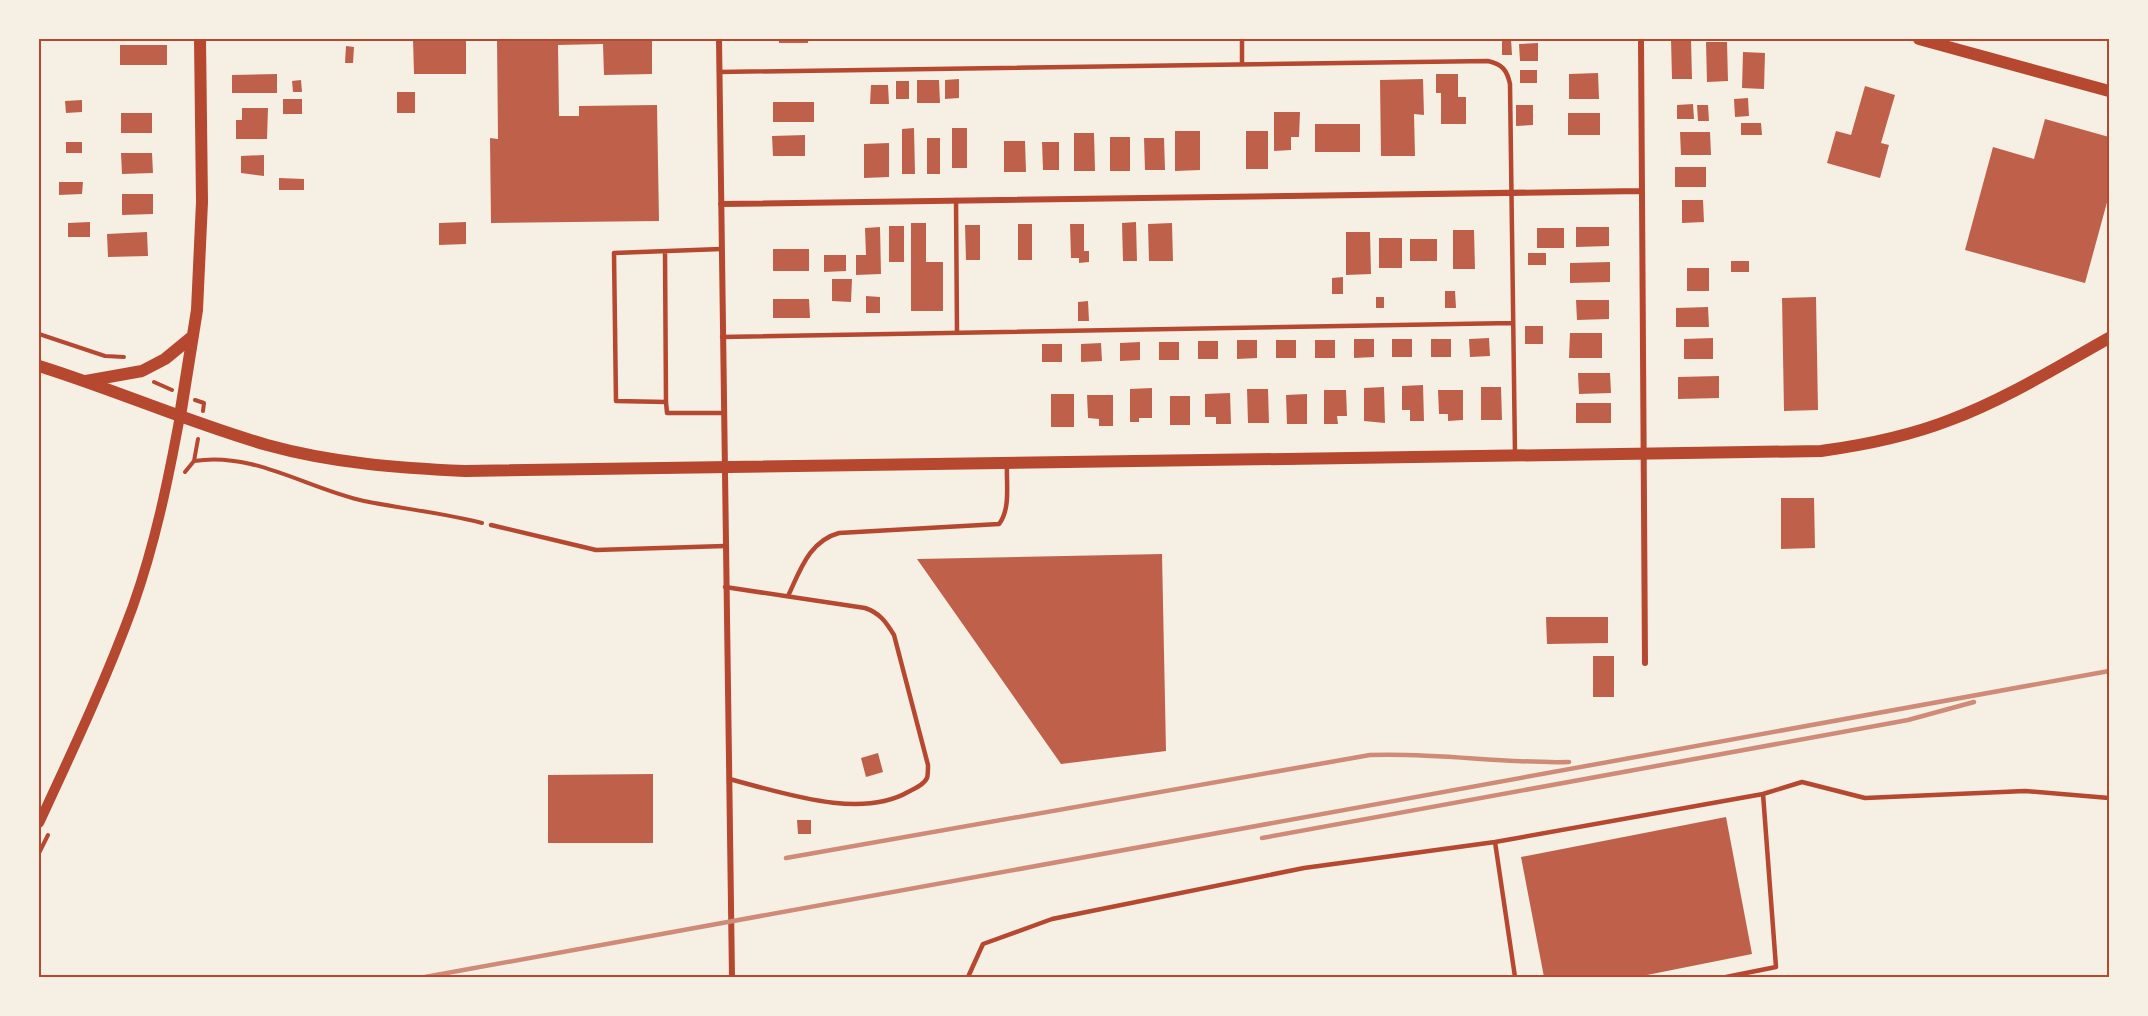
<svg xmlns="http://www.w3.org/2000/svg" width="2148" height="1016" font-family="Helvetica,sans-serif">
<rect width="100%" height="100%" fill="#f6efe4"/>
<path fill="#bf614a" d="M413 39H466V74H414Z
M497 39H652V74L604 75 603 44 558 45 559 116H579V106L657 105 659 221 491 223 490 138 498 139Z
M779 39H808V43H779Z
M1511 39 1512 55H1502V40Z
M1671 39H1691L1692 79H1672Z
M1706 42H1727L1728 81 1707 82Z
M1538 43V61H1520L1519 44Z
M120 45H167V65H120Z
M346 46 354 47 353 63H345Z
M1743 52 1765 53 1764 89 1742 88Z
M1520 70H1537V83H1520Z
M1598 73 1599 99H1569V74Z
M277 74V93H232V75Z
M1436 74H1458V97H1466V124H1441V93H1436Z
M959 79V98L945 99V80Z
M1423 79 1424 115 1414 114 1415 156H1381L1380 80Z
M301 80 302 92H293L292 81Z
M917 80H939L940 103H917Z
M896 81H909V99H896Z
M871 85H888L889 104H870Z
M1865 86 1895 95 1881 143 1889 145 1880 178 1827 163 1836 131 1851 135Z
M397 92H415V113H397Z
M1748 98 1749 116 1735 117 1734 99Z
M283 99H302V114H283Z
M82 100V112L66 113 65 101Z
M773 102H814V122H773Z
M1693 104 1694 119H1677V105Z
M1516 105H1533V125L1516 126Z
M1697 105H1708L1709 121H1698Z
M242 108H268L267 139H236V120H242Z
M1274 112H1300L1299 137H1291V150L1274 151Z
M121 113H152V133H121Z
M1568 113H1600V135H1568Z
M2045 119 2109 137V195L2085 283 1965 250 1993 147 2034 159Z
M1741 123H1761L1762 135H1741Z
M1315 124H1360V152H1315Z
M914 128 915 174H902V129Z
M952 128H967V168H952Z
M1175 131H1200V170L1175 171Z
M1246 131H1268V169H1246Z
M1680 132H1710L1711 155H1681Z
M1074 133H1094L1095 171H1074Z
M805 135V156H773L772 136Z
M1110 137H1130V171H1110Z
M927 138H940V174H927Z
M1144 138H1164L1165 170H1145Z
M1004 141H1025L1026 172H1004Z
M66 142H82V153H66Z
M1042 142H1059V170H1043Z
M889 143V177L864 178V144Z
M121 153H152L153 173 122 174Z
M264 155V176L241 173V156Z
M1675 167H1706V187H1675Z
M279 178 304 179V190H279Z
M59 182H83L82 194 59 195Z
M122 194H153V214L122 215Z
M1682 200H1703L1704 222 1682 223Z
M90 222V237H68V223Z
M466 222V244L439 245V223Z
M1136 222 1137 261H1123L1122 223Z
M911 223H926V262H943V311H911Z
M1172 223 1173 261H1149L1148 224Z
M1018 224H1032V260H1018Z
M1070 224H1084V251H1089V262L1079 263V258H1071Z
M965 225H980V260H966Z
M889 226H904V262H889Z
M880 227 881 274 856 275V255H866L865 228Z
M1576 227H1609V246L1576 247Z
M1537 228H1564V248H1537Z
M1453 230H1474L1475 269H1453Z
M147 232 148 256 108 257 107 234Z
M1346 232H1370L1371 274 1346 275Z
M1379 238H1402V268H1379Z
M1410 239H1437V261H1410Z
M773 249H809V271H773Z
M1528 253H1546V265H1528Z
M824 255H846V271L824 272Z
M1731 261H1749V272H1731Z
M1610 262V282L1570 283V263Z
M1687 268H1709V291H1687Z
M1343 277V294H1332V278Z
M832 279H852L851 302 832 301Z
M1445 291H1455L1456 308H1445Z
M866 296 880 297V313H866Z
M1376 297H1384V308H1376Z
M1816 297 1818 410 1784 411 1782 298Z
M773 299H809L810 318H773Z
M1576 300H1609V319L1577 320Z
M1088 301 1089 321H1078V302Z
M1708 307 1709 327H1676V308Z
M1525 326H1543V344H1525Z
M1570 333H1602V358H1569Z
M1489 338 1490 356 1470 357 1469 339Z
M1713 338V359H1684V339Z
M1354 339H1374V357L1354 358Z
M1392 339H1412V357H1392Z
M1431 339H1451V357H1431Z
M1237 340H1257V358L1237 359Z
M1276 340H1296V358H1276Z
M1315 340H1335V358H1315Z
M1198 341H1218V359H1198Z
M1140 342V360L1120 361V343Z
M1159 342H1179V360H1159Z
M1101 343 1102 361 1081 362V344Z
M1042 344H1062V362H1042Z
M1578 373H1610L1611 393 1579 394Z
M1719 376V398L1678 399V377Z
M1423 385 1424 421H1410V410H1402V386Z
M1384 387 1385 423 1364 421V388Z
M1481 387H1501L1502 420H1481Z
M1152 388V418H1139V422H1130V389Z
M1247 389H1268L1269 423H1248Z
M1324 390H1346L1347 416H1337L1338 424H1324Z
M1438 390H1463V420L1448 421V414H1439Z
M1230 393 1231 424H1216V417H1205V394Z
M1051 394H1074V427H1051Z
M1307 394V424H1287L1286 395Z
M1087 395H1113V426H1099V419L1088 418Z
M1170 396H1190V425H1170Z
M1576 403H1611V423H1576Z
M1781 498H1814L1815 548 1781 549Z
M1162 554 1166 751 1061 764 917 559Z
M1546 617H1608V643L1547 644Z
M1593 656H1614V697H1593Z
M878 753 883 772 866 777 861 758Z
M653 774V843H548V775Z
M1726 817 1752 954 1637 977H1544L1521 857Z
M797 820H811V834H798Z"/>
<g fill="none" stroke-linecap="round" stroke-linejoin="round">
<path stroke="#b5482f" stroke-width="4" d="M39 334 105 356 124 357
M154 382 172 390
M195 400 204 403 203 411
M194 461C253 451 308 489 364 501 404 509 443 513 482 523
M185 472 194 461 198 439
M39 853 48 835"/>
<path stroke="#b5482f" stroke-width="4.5" d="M1242 39V64
M719 72 1488 61C1502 64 1507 70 1510 84L1515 454
M956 200 957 332
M721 249 614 253 616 401 666 402 667 413H723
M665 252 666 402
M722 337 1513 323
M491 525 596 550 725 546
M725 587 865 608C880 613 886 622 894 635L928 765C928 769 928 775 927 778 924 785 914 789 908 792 859 820 781 792 729 779
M788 596C800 571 809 541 839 533L999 524C1011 509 1006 482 1007 464
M1495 842 1763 794
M968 977 983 944 1052 919 1304 868 1495 842 1515 977
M1726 977 1776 967 1763 794 1802 782 1865 798 2025 791 2109 798"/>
<path stroke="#b5482f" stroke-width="6" d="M719 39 732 977
M1641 39 1645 663
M721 204 1641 191"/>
<path stroke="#b5482f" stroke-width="10" d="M39 823C72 752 106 680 133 606 155 544 168 481 180 416"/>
<path stroke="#b5482f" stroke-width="12" d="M1919 39 2109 91
M39 366C116 390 190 423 267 445 332 463 398 468 465 471L1821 451C1865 445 1909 436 1950 420 2006 399 2057 367 2109 338
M86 381 142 371 165 359 193 336
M180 416 197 310 202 202 200 39"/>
<path stroke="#cf8b77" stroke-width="4.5" d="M1262 838 1908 720 1974 702
M786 858 1370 755C1437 752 1503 764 1569 762
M425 977 2109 671"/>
</g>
<rect width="2148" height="1016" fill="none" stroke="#f6efe4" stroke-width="81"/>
<rect x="40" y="40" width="2068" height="936" fill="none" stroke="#b5482f" stroke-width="2"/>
</svg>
